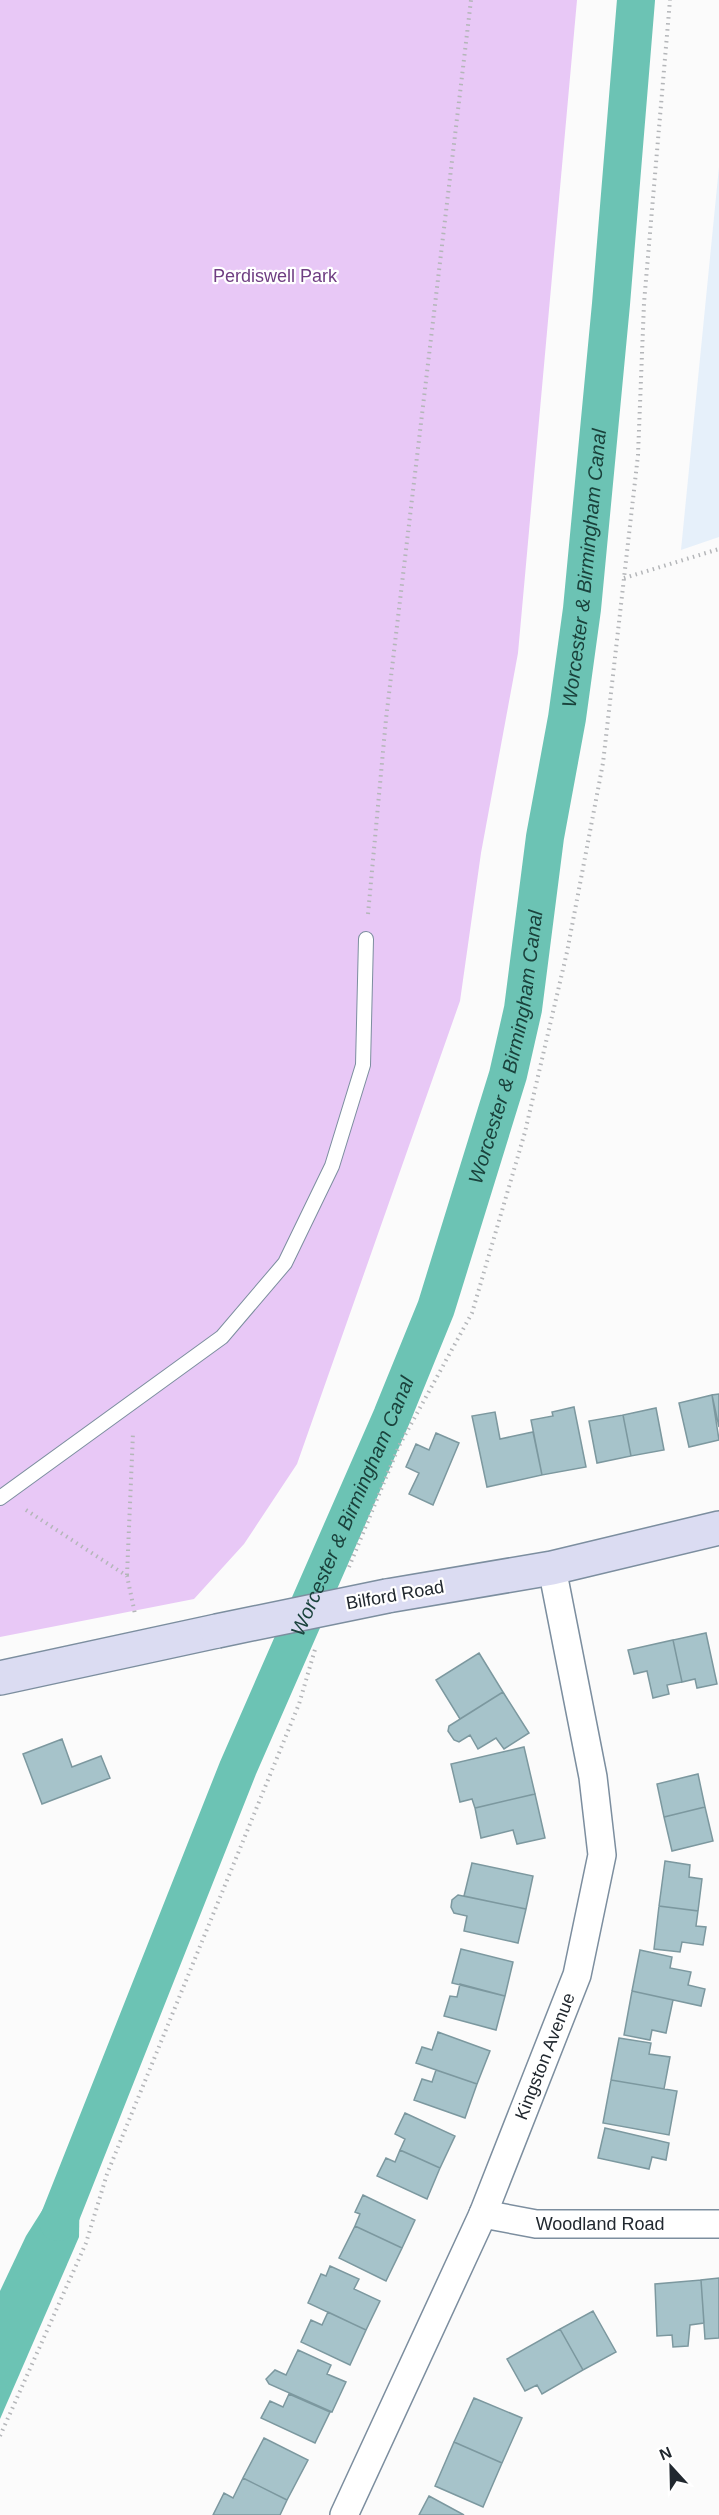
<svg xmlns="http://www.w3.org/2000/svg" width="719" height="2515" font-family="Helvetica,sans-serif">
<rect width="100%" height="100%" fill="#fbfbfb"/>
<path fill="#e6f0fa" d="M719 167V537L681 550Z"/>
<path fill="#e8c8f6" d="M0 0H577L518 653 481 853 460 1001 297 1464 244 1544 194 1599 0 1637Z"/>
<path fill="#6cc3b4" d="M67 2171 80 2176 79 2237 0 2419V2291L26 2236Z"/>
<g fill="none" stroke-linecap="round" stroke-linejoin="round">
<path stroke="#6cc3b4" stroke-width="38" id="s1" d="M58 2222 238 1768 392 1416 436 1308 508 1075 523 1009 545 837 567 718 582 609 611 304 636 0"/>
</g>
<path fill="#a6c3ca" stroke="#7c989f" stroke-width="1.5" d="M719 1394V1427L712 1395Z
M712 1395 719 1440 689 1447 679 1403Z
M574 1407 586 1467 542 1475 531 1420 553 1416 552 1412Z
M656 1408 664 1450 631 1456 623 1415Z
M495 1412 500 1439 533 1432 542 1475 487 1487 472 1416Z
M623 1415 631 1456 597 1463 589 1421Z
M436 1433 459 1443 433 1505 409 1494 419 1473 406 1467 416 1444 429 1450Z
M706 1633 717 1684 697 1688 695 1679 682 1682 673 1640Z
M673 1640 682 1682 667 1685 669 1694 653 1698 647 1671 634 1674 628 1650Z
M479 1653 503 1692 460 1719 436 1680Z
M503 1692 529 1733 504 1749 496 1738 478 1749 470 1735 459 1742 454 1740 448 1731 449 1726Z
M62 1739 72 1767 101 1756 110 1778 42 1804 23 1754Z
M524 1747 535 1794 475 1808 472 1799 460 1802 451 1764Z
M698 1774 705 1807 664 1817 657 1784Z
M535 1794 545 1838 517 1844 513 1830 481 1838 475 1808Z
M705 1807 713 1841 672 1851 664 1817Z
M665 1861 690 1865 689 1877 702 1879 698 1911 659 1906Z
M472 1863 533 1876 526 1909 464 1896Z
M458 1895 526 1909 518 1943 464 1931 467 1916 454 1913 451 1907 452 1900Z
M659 1906 698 1911 696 1926 706 1927 703 1945 682 1942 680 1952 654 1949Z
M461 1949 513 1962 505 1996 452 1983Z
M640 1950 672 1957 670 1968 691 1972 688 1985 705 1989 701 2006 632 1991Z
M460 1984 505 1996 496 2030 444 2016 450 1996 457 1997Z
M632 1991 673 2000 666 2033 652 2030 650 2040 624 2035Z
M438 2032 490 2051 477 2084 416 2063 422 2047 432 2050Z
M619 2038 651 2043 649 2054 670 2057 664 2089 611 2080Z
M436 2070 477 2084 465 2118 414 2100 422 2079 432 2082Z
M611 2080 677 2091 669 2135 603 2123Z
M405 2113 455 2136 440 2168 400 2150 405 2139 395 2134Z
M605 2128 669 2143 666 2160 652 2157 649 2169 598 2158Z
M400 2150 440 2168 427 2199 377 2176 386 2158 395 2162Z
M363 2195 415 2220 402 2248 355 2226 360 2214 355 2212Z
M355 2226 402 2248 386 2281 339 2258Z
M330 2266 359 2279 354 2289 380 2301 366 2330 308 2303 321 2274 326 2276Z
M719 2278V2338L705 2339 701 2280Z
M701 2280 704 2323 690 2325 688 2346 673 2347 672 2335 657 2336 655 2284Z
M593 2311 616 2352 583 2370 560 2329Z
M328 2312 366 2330 350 2365 301 2342 311 2320 322 2325Z
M560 2329 583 2370 542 2394 537 2385 525 2391 507 2359Z
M298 2350 331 2365 327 2374 346 2382 332 2412 269 2384 266 2379 275 2370 286 2375Z
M289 2394 330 2412 315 2443 261 2418 270 2401 283 2407Z
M474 2398 522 2418 502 2463 454 2442Z
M264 2438 308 2460 287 2500 243 2478Z
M454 2442 502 2463 483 2507 435 2486Z
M243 2478 287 2500 280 2515H213L224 2493 233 2498Z
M429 2496 464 2515H419Z"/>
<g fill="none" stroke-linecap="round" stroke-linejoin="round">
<g stroke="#7c8e9f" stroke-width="16">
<path id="service" d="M0 1498 222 1337 285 1263 332 1166 363 1065 366 939"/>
</g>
<g stroke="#7c8e9f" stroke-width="30">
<g id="minor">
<path id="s2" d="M483 2214 536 2224H719"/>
<path id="s3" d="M344 2515 483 2214 577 1975 602 1855 593 1777 552 1568"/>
</g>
</g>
<g stroke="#7c8e9f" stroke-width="36">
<path id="secondary" d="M387 1596 552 1568 719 1528
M0 1678 217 1631"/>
</g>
<path stroke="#b4b6b9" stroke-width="4" stroke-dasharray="1.5 4.5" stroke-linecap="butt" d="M624 578 719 549
M368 914 386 719 471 0
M26 1510 127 1576 135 1614
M349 1567 399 1446 472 1313 525 1132 567 952 603 763 638 455 644 303 670 0
M127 1575 133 1433
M0 2436 86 2243 107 2174 299 1704 316 1646"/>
<use href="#service" stroke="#fff" stroke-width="14"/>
<use href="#minor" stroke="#fff" stroke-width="27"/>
<use href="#secondary" stroke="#dbdcf2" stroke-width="33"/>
<g stroke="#7c8e9f" stroke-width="36" stroke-linecap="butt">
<path id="secondary-bridge" d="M217 1631 387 1596"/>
</g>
<use href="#secondary-bridge" stroke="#dbdcf2" stroke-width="33"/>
</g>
<g text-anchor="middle" stroke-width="4.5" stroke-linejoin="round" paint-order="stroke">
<g font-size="18" fill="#6f3e82" stroke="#fff">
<text x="275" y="282">Perdiswell Park</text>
</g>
<g font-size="18" fill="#21282f" stroke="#fff">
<text transform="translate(395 1595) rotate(-10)" y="6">Bilford Road</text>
<text dy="6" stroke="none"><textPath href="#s3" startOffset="501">Kingston Avenue</textPath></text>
<text dy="6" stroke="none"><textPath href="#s2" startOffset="118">Woodland Road</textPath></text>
</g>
<g font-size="20" font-style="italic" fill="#1a423c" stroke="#fff">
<text dy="7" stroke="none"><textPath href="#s1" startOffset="1746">Worcester &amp; Birmingham Canal</textPath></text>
<text dy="7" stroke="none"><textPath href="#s1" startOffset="1260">Worcester &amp; Birmingham Canal</textPath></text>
<text dy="7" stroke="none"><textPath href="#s1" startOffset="774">Worcester &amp; Birmingham Canal</textPath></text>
</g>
</g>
<g transform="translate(671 2467) rotate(338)" stroke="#ffffff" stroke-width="4.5" paint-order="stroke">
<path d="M0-4.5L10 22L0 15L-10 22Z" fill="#21282f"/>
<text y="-9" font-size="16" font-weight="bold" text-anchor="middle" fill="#21282f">N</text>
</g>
</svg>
